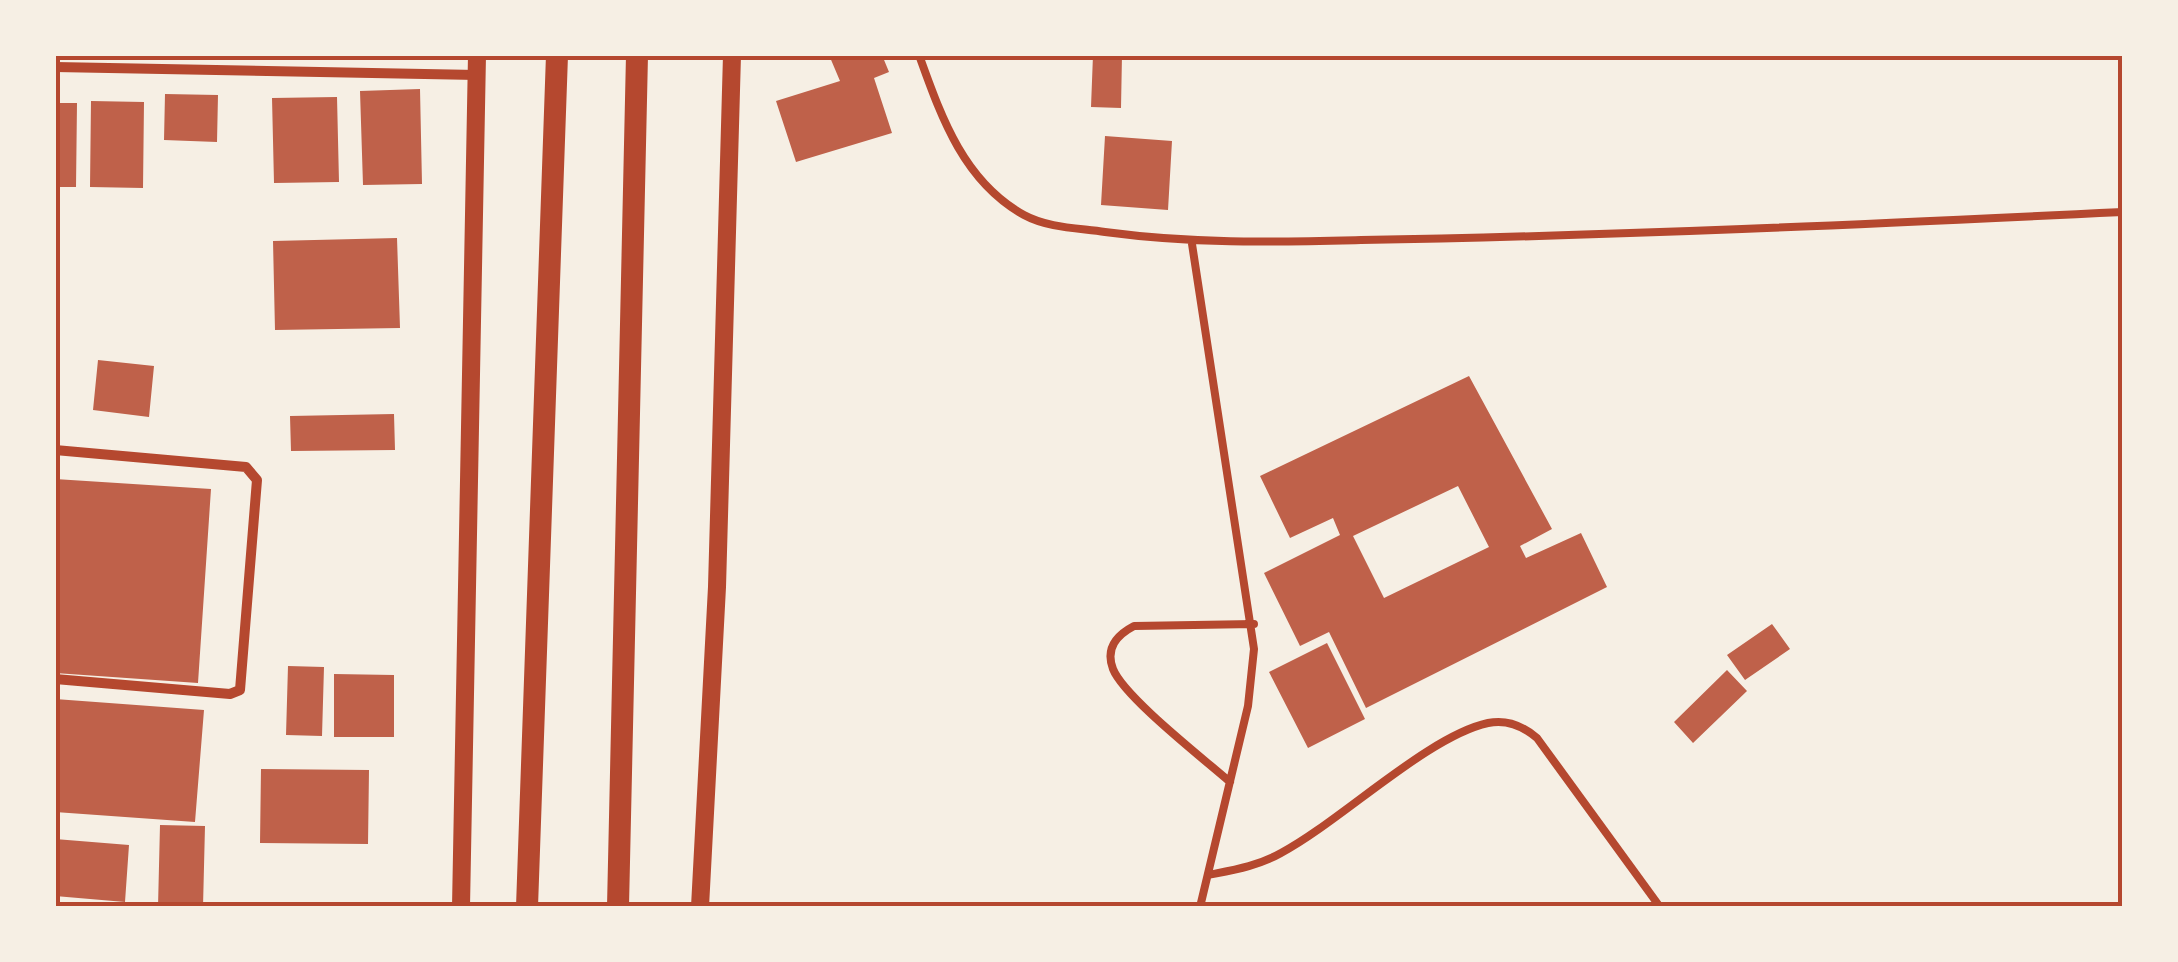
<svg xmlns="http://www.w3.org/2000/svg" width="2178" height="962" font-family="'Source Serif 4',serif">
<rect width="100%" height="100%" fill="#f6efe4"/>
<path fill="#bf614a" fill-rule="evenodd" d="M829 55H882L889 72 874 78 892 133 796 162 776 101 840 81Z
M1093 55H1122L1121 108 1091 107Z
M420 89 422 184 363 185 360 91Z
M165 94 218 95 217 142 164 140Z
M337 97 339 182 274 183 272 98Z
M91 101 144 102 143 188 90 187Z
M55 103H77L76 187H55Z
M1105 136 1172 141 1168 210 1101 205Z
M397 238 400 328 275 330 273 241Z
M98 360 154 366 149 417 93 410Z
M1469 376 1552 529 1520 546 1526 558 1581 533 1607 587 1366 708 1329 632 1300 646 1264 573 1340 535 1333 518 1290 538 1260 476ZM1458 486 1489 547 1384 598 1353 536Z
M394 414 395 450 291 451 290 416Z
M55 479 211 489 198 683 55 673Z
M1772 624 1790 649 1745 680 1727 655Z
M1327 643 1365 719 1308 748 1269 672Z
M288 666 324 667 322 736 286 735Z
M1727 670 1747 691 1693 743 1674 722Z
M334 674 394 675V737H334Z
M55 699 204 710 195 822 55 812Z
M261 769 369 770 368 844 260 843Z
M160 825 205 826 203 907H158Z
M55 839 129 845 125 902 55 896Z"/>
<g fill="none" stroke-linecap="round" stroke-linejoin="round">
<path stroke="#b5482f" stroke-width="8" d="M919 55C941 116 963 181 1024 215 1048 228 1078 228 1105 232 1195 244 1271 242 1361 240 1615 236 1869 224 2123 212
M1192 244 1254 649 1248 706 1200 907
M1230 782C1204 759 1124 697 1113 669 1105 648 1117 635 1134 626L1254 624
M1208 875C1233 870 1258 866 1281 853 1341 821 1428 736 1488 723 1507 719 1523 726 1537 738L1660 907"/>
<path stroke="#b5482f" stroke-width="10" d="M55 67 477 75
M55 450 246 467 257 480 240 690 230 694 55 679"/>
<path stroke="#b5482f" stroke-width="18" d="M461 907 477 55
M700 907 717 587 732 55"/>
<path stroke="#b5482f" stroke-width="22" d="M527 907 557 55
M618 907 637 55"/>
</g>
<rect width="2178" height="962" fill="none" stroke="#f6efe4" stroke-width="115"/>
<rect x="58" y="58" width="2062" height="846" fill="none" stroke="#b5482f" stroke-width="4"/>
</svg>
